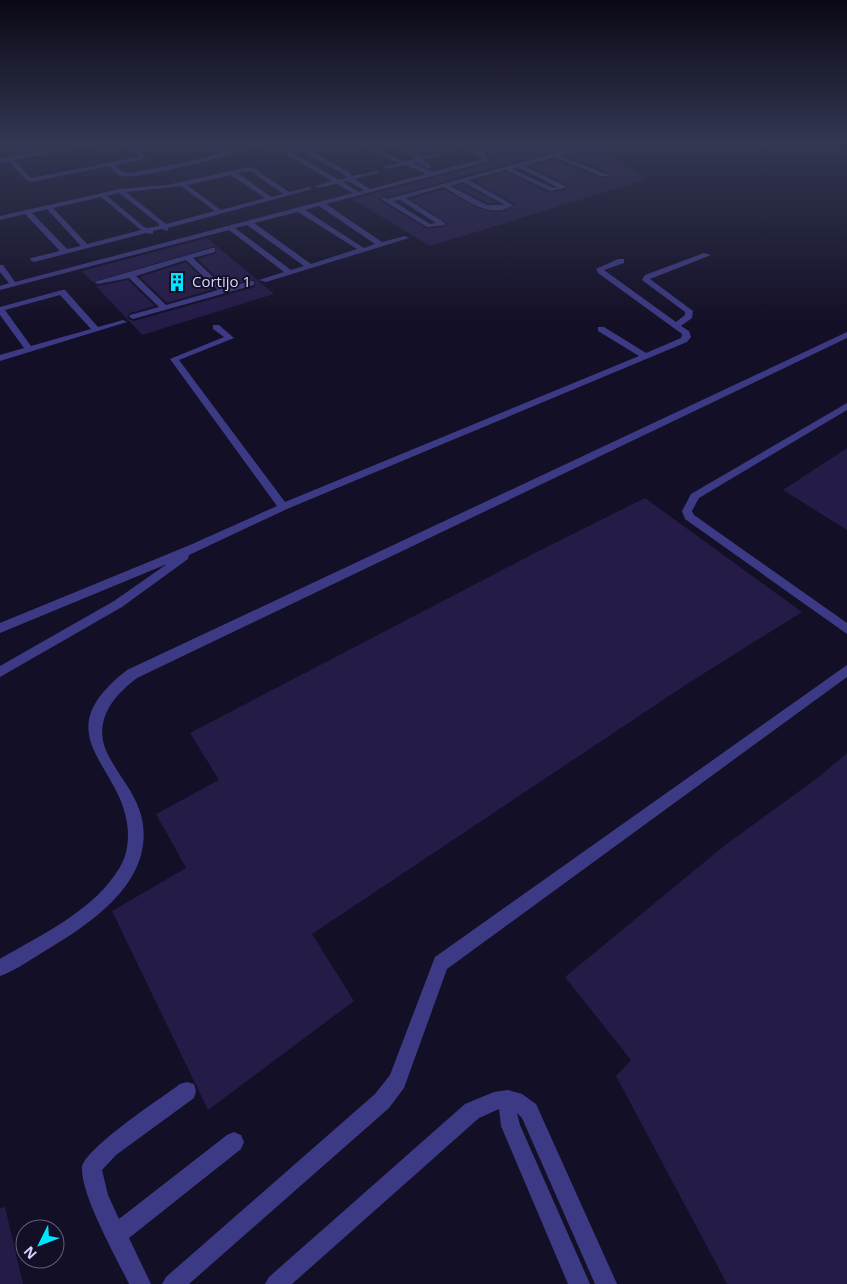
<svg xmlns="http://www.w3.org/2000/svg" width="847" height="1284" font-family="'Open Sans',sans-serif">
<rect width="100%" height="100%" fill="#130f26"/>
<path fill="#241b47" d="M462 144H499L476 149Z
M514 144H531L532 150 556 144H582L388 197 383 195 379 200 427 229 445 227 447 223 410 199 444 189 477 208 495 212 505 211 515 204 474 181 506 172 549 193 565 190 566 184 529 166 554 159 599 178 610 177 609 172 566 156 588 150 589 147 586 144H592L648 179 430 246 352 199 489 163 497 159 487 153Z
M463 184 498 203H487L455 186Z
M207 238 274 294 142 335 95 285 98 286 128 280 155 306 130 313 127 318 134 321 255 287V280L226 286 197 259 216 253 215 246 92 282 82 271Z
M186 262 214 289 167 303 140 277Z
M847 448V530L783 490Z
M645 498 802 612 687 684 312 934 354 1001 208 1110 112 911 186 868 156 814 219 780 190 733 531 555Z
M847 753V1284H727L616 1076 631 1060 565 977 724 846 820 776Z
M5 1207 23 1284H0V1208Z"/>
<g fill="none" stroke-linecap="round" stroke-linejoin="round">
<path fill="#3d3a85" fill-rule="evenodd" d="M86 144H98L14 160 31 178 139 157 125 144H131L145 157V159L115 165 123 172 131 173 199 159 251 144H259C244 153 137 180 121 176 117 175 113 170 109 166L31 182 26 180 8 161 0 163V159L9 157Z
M357 144H364L400 160 406 161 415 159V157L388 144H395L420 155 421 157 443 153V155L423 160 431 166V168H427L417 162 413 163 433 172 483 159 453 144C462 144 468 149 476 151 486 152 500 143 512 144L482 153 486 155 489 161 326 204 382 242 405 236 409 238 266 282 259 280 284 272 229 230 0 290V286L9 283 0 272V265H3L15 282 353 193 337 184 316 188V186L332 181 284 153 283 149 302 146 350 173 352 176 378 171V173L354 179 370 189 426 174 406 165 384 169V167L399 163ZM299 149 345 175 346 178 339 180 289 151ZM348 181 364 190 359 192 343 182ZM319 206 375 244 364 248 305 210ZM298 212 357 249 311 264 254 223ZM247 225 304 266 291 270 235 228Z
M585 145 587 148 560 156 603 173 609 174V176H600L554 157 524 166 565 186V188L550 191 506 170 469 180 513 205C491 221 463 198 444 187L406 198 445 223V225L427 227 381 199 384 197 388 199ZM518 167 557 187 553 188 512 169ZM463 182 505 205H487L450 186ZM400 200 436 223 430 224 393 201Z
M249 167 255 169 289 192 309 187 312 189 168 228V231L161 229 153 231V234L146 233 34 262 30 260 31 258 60 251 25 214 0 220V216L120 189 167 185ZM251 171 283 194 271 197 238 173ZM231 175 265 198 221 210 187 185ZM181 186 215 211 166 224 126 192ZM119 193 159 224V226L148 228 144 227 107 196ZM101 197 140 229 141 230 87 244 53 208ZM47 209 81 246 67 249 32 213Z
M212 248H215V252L193 258 225 288 251 281H254V285L133 319 129 317 130 315 159 307 129 278 98 284 94 282ZM186 260 218 290 166 305 136 276Z
M704 253 711 255 650 279 693 311 692 318 681 326 689 331 691 337 687 342 287 509 189 555 188 559 122 607 0 677V666L114 601 167 564 0 633V623L190 545 277 506 170 359 224 337 213 329V325H219L234 338 179 360 285 502 639 356 598 331V327H604L646 353 681 338 682 334 598 273 596 269 618 259H624V263L604 270 676 322 685 315V312L642 280 645 275Z
M62 290H65L98 327 123 320 127 322 0 361V355L24 348 0 315V307ZM60 295 91 329 31 346 5 310Z
M847 332V338L137 678C117 693 98 714 103 741 109 767 136 789 142 819 155 884 87 926 40 954 27 962 14 971 0 976V959C42 934 94 911 120 867 126 857 128 846 128 834 127 765 40 738 127 670Z
M847 403V410L699 498 692 511 694 515 847 623V634L685 519 682 511 691 494Z
M847 665V677L447 969 404 1088 389 1108 189 1284H162L166 1277 375 1094 390 1075 435 957Z
M187 1082 194 1084 196 1091 194 1098 116 1155 102 1170 108 1195 119 1219 227 1135 234 1132 241 1135 244 1142 241 1149 129 1238 151 1284H129C116 1257 81 1195 82 1168 83 1149 163 1097 180 1084Z
M508 1090 522 1094 536 1104 617 1284H595L522 1118 517 1113 520 1125 590 1284H568L501 1126 499 1109 479 1118 292 1284H265L269 1277 465 1104 494 1092Z"/>
</g>
<linearGradient id="sky" x2="0" y2="1"><stop stop-color="#0a0815"/><stop offset="0.44" stop-color="#333752"/><stop offset="1" stop-color="#333752" stop-opacity="0"/></linearGradient>
<rect width="847" height="324" fill="url(#sky)"/>
<defs>
<g id="building-bare" transform="scale(1.5)"><path d="M-4-6H4V6H1V3H-1V6H-4ZM-2.5-4.3h1.7v1.8h-1.7ZM.8-4.3h1.7v1.8H.8ZM-2.5-1h1.7V.8h-1.7ZM.8-1h1.7V.8H.8Z" fill="#00e5ff" stroke="#130f26" stroke-width="2.5" paint-order="stroke"/></g>
</defs>
<g fill-rule="evenodd">
<use href="#building-bare" x="177" y="282"/>
</g>
<g text-anchor="middle" stroke-width="4" stroke-linejoin="round" paint-order="stroke">
<g font-size="15" fill="#d9d4ff" stroke="#130f26" text-anchor="start">
<text x="192" y="287">Cortijo 1</text>
</g>
</g>
<g transform="translate(40 1244) rotate(228)"><circle r="24" fill="#130f26" stroke="#625e7d"/>
<path d="M0-4L9 19L0 12L-9 19Z" fill="#00e5ff"/>
<text y="-8" font-size="14" font-weight="bold" text-anchor="middle" fill="#d9d4ff">N</text>
</g>
</svg>
